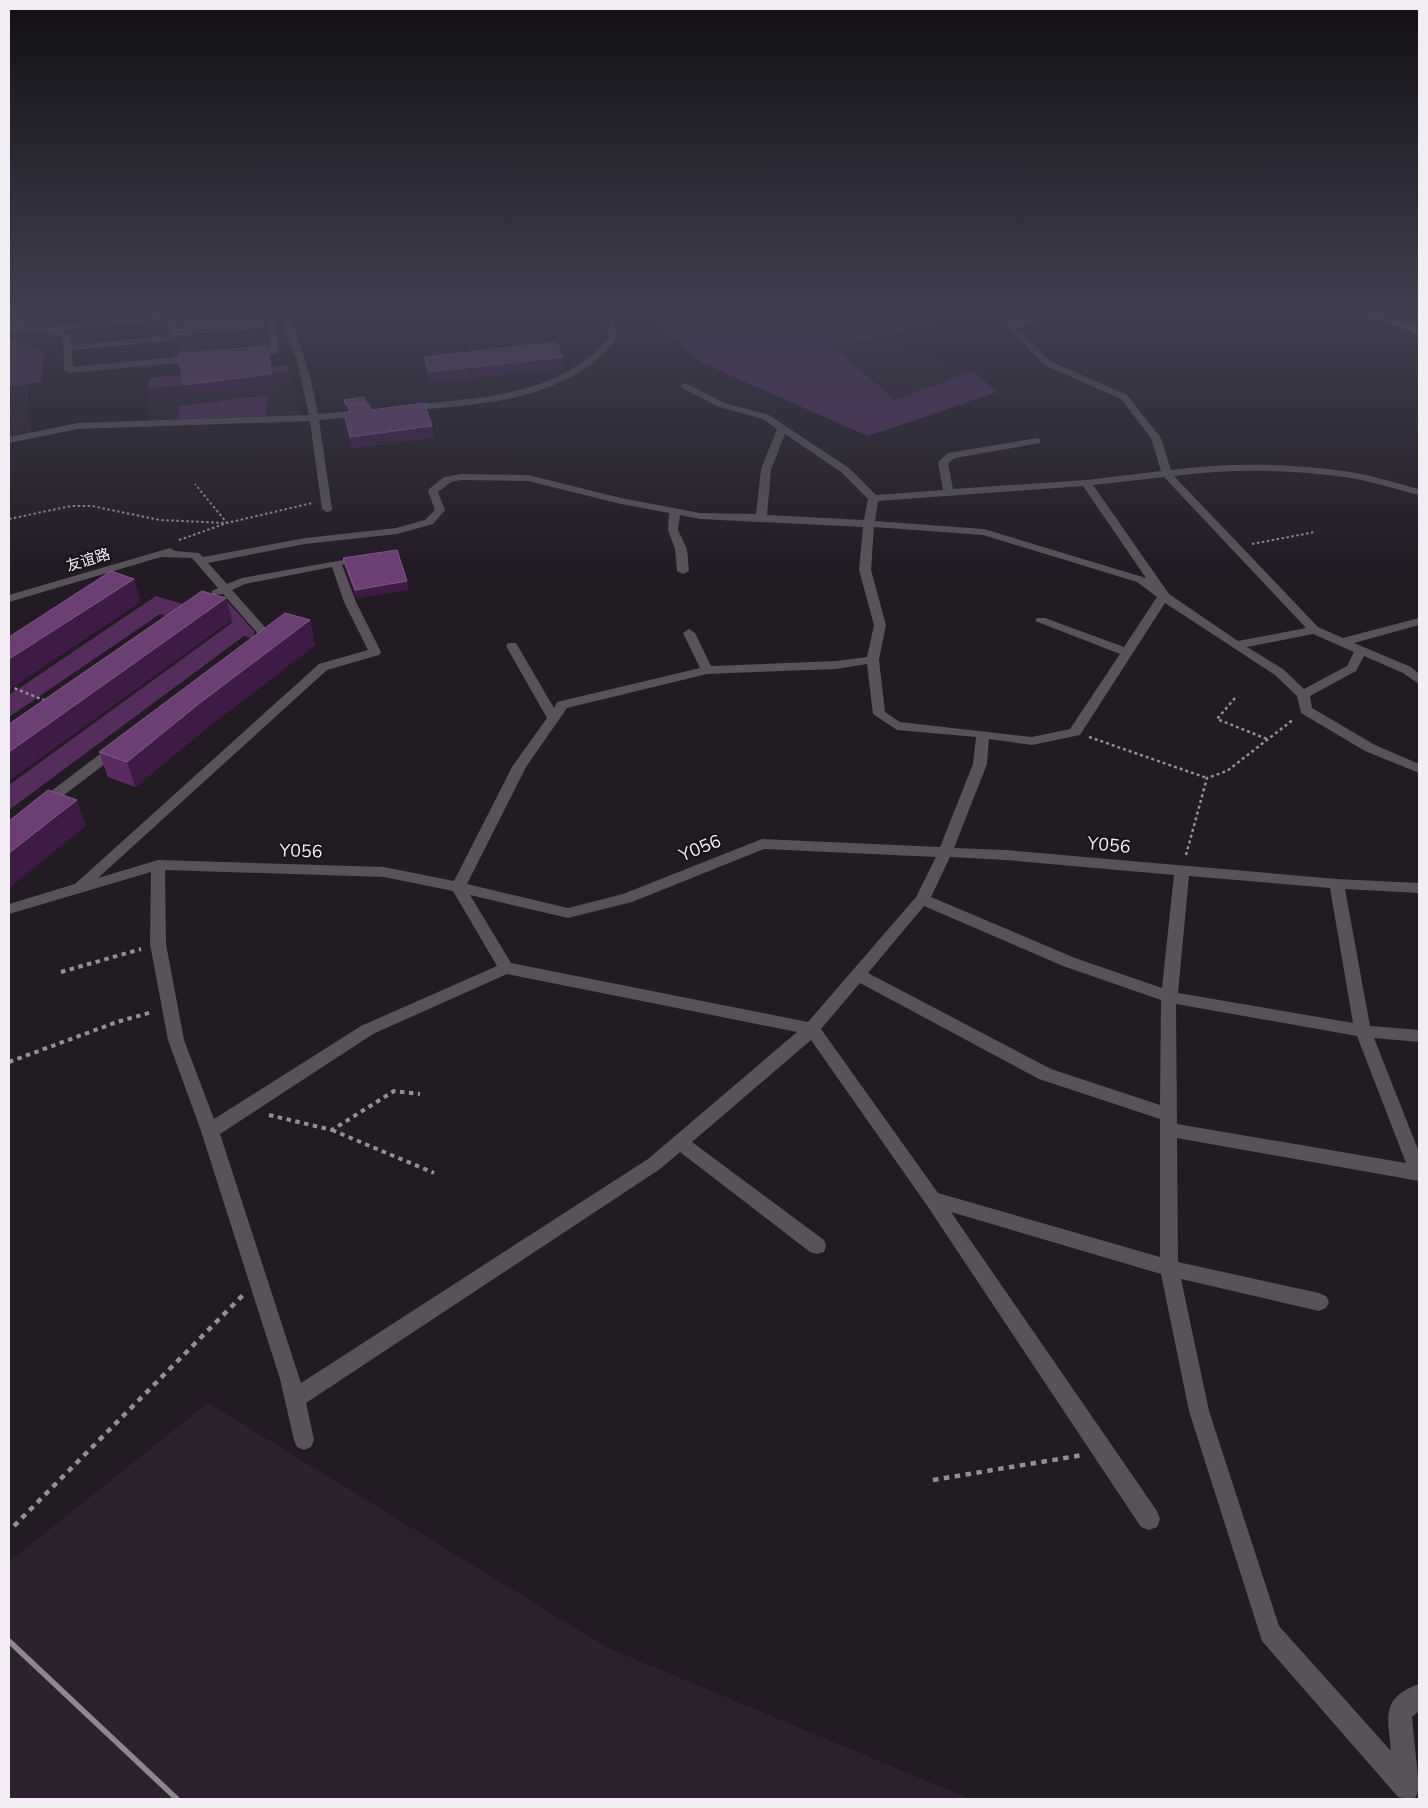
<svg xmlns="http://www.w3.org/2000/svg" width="1428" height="1808" font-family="'Nunito Sans','Noto Sans SC',sans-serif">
<rect width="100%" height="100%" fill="#231b24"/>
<path fill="#2d212f" d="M881 337 972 371 895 400 832 345Z
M9 356 25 361 31 434 9 439Z
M288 365 300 416 149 422V378Z
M208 1403 608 1648 970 1799H9V1562Z"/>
<path fill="#552d5d" d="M650 315H935L936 322 882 337 832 345 895 400 972 371 997 392 868 436 702 363Z
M9 341H18L44 352 41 382 9 387Z
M289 365V371L148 389 149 378Z
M268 395 265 416 179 419V406Z
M156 596 186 605 169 617 160 614 9 717V695Z
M224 598 254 631V639L244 636 9 810V785L233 622 196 610Z"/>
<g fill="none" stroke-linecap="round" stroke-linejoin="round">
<path stroke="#948e95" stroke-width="2" stroke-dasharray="2.5 2.5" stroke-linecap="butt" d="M9 519 71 506H92L160 520 227 523 195 484
M179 540 227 523 312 503
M1252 544 1315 532"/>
<path stroke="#948e95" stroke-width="2.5" stroke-dasharray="3 3" stroke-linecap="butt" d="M9 686 46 701
M1235 698 1217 719 1267 739
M1089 737 1207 778
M1186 855 1207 778 1227 771 1294 719"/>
<path stroke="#948e95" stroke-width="4" stroke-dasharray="4.5 4.5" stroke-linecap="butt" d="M61 972 141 949
M9 1062 117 1022 152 1012
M269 1115 332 1130 394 1091 420 1094
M332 1130 434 1173"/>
<path stroke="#948e95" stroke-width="4.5" stroke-dasharray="5.5 5.5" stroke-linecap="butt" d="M933 1480 1083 1455
M14 1526 244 1294"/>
<path fill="#575358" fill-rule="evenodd" d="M15 315H23L25 326H49L165 315H191L187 318 61 330 70 335 72 345 193 333 197 336 193 339 72 350 73 367 198 355 202 358 198 361 69 373 64 370 63 338 47 331 9 333V327H17Z
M266 315H274L279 351 275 354 245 355V351L248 350 270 349Z
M279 315H287C302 346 312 379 318 414L363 410 368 413 363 416 319 420 332 509 331 511 327 512 322 509 310 421 78 429 9 443V437L78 423 309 415 297 361Z
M602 315H610L618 336C570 402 481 404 406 411L401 408 406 405C478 398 561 397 610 336Z
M997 315H1005L1014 323 1034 315H1044L1018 328 1050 361 1127 395 1161 438 1171 470C1228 463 1287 463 1344 471 1369 474 1395 483 1419 489V495C1394 489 1369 480 1344 477 1288 469 1230 469 1174 476L1318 627 1343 638 1419 618V625L1354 643 1411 667 1419 674V684L1403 673 1364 656 1356 671 1310 696 1312 708 1375 745 1419 764V773L1365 751 1301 713 1297 696 1275 675 1165 603 1080 735 1032 745 989 739 987 764 954 848 1006 850 1337 879 1419 883V893L1345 889 1370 1026 1419 1030V1042L1374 1038 1419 1152V1181L1177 1138 1178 1262 1319 1293 1326 1296 1329 1302 1326 1308 1319 1311 1181 1279 1209 1411 1279 1626 1391 1751C1388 1718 1380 1698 1419 1684V1711L1412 1717 1419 1788 1416 1797 1410 1799 1398 1797 1262 1641 1189 1411 1161 1274 951 1212 1157 1511 1160 1519 1157 1527 1149 1530 1141 1527 926 1204 811 1040 692 1142 824 1240 826 1246 824 1252 817 1254 810 1252 680 1152 660 1169 306 1403 314 1440 311 1447 304 1450 297 1447 294 1440 280 1379 201 1131 168 1040 150 944 151 872 9 914V904L75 884 319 664 368 650 344 602 332 567 245 584 232 590 272 635 255 648 249 644 259 635 223 594 212 595V591L218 588 192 558 161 557 9 602V595L170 548 175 551 199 553 203 557 305 538 396 528 425 520 435 510 428 491 429 489 444 477 461 474 528 475 621 498 700 513 756 514 761 469 777 429 763 419 719 407 682 388 680 386 685 383 725 403 769 415 849 468 876 495 943 490 938 462 948 453 1037 438 1040 439V443L955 458 948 463 953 489 1086 480 1161 471 1151 438 1121 399 1044 365ZM785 434 841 472 868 499 864 520 767 515 771 469ZM1164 477 1306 628 1238 641 1169 594 1093 485ZM461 480 528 481 621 504 669 513 668 530 675 549 677 571 683 574 689 571 687 549 678 530 680 515 700 519 863 527 859 570 874 625 867 657 836 661 711 666 695 633 689 629 683 633 700 668 557 702 554 708 516 643H508L506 646 547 718 512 767 454 881 384 867 158 860 98 878 327 670 379 655 381 652 356 602 342 565 349 563V559L242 578 227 584 208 563 305 544 397 534 433 524 445 510 438 492 451 482ZM1083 486 1146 578 984 529 875 521 878 501ZM874 527 983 535 1137 582 1157 597 1124 647 1045 618H1037L1035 621 1120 654 1070 729 1032 737 900 722 885 712 879 660 886 625 871 570ZM1313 634 1354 652 1347 666 1304 689 1283 669 1247 647ZM867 664 873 714 897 730 976 737 973 764 940 847 762 839 623 894 568 908 467 884 526 767 567 708 707 674 836 669ZM764 849 936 857 916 897 808 1022 511 963 470 895 568 918 632 902ZM950 857 1006 860 1174 875 1162 988 1075 958 931 897ZM165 870 384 877 453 891 497 966 361 1026 214 1119 184 1040 166 944ZM1189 876 1330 888 1353 1023 1178 993ZM924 906 1063 966 1161 1000 1160 1105 1051 1069 868 973ZM507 974 797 1032 648 1159 301 1383 220 1134 373 1034ZM860 983 1039 1079 1160 1119V1257L938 1193 821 1029ZM1176 1004 1357 1036 1406 1163 1177 1124Z
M117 744 124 748 122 751 14 833 9 835V823L112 745Z"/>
<path fill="#918992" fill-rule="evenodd" d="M1371 315H1382L1419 329V335Z"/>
<path stroke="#8d878e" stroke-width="5.5" d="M9 1641 177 1799"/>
</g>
<path fill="#5b2a65" d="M424 357 564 368 431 383 426 367Z
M344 400 367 404 371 410 432 426 433 438 352 448 344 413H349L348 409H346Z
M343 558 407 581 408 590 357 598 345 566Z
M310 620 315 645 208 727 135 787 108 777 99 752Z"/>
<path fill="#3e1b44" d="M233 315H262L263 325 275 385 186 396 184 385 179 355 173 335 236 328Z
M563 357 564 368 431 383 429 372Z
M367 403V407L348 406V409H346V405Z
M432 426 433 438 352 448 350 437Z
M134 579 141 602 9 690V659Z
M407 581 408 590 357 598 355 590Z
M226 598 232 620 9 781V752Z
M310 620 315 645 208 727 135 787 127 762 201 702Z
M77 800 86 826 9 888V853Z"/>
<path fill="#6c3f74" stroke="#815a88" d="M255 315H261L263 327 173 335 171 324Z
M556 342 563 357 429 372 424 357Z
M267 346 272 374 184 385 178 354Z
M364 397 367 403 346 405 344 400Z
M424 403 432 426 350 437 344 413 350 412 348 406 369 404 371 410Z
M397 550 407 581 355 590 343 558Z
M111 571 134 579 9 659V637Z
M202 591 226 598 9 752V724Z
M285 613 310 620 201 702 127 762 99 752Z
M48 790 77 800 9 853V821Z"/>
<linearGradient id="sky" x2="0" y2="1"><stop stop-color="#130f14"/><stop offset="0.55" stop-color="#3f3f50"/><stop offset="1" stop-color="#3f3f50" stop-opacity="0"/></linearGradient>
<rect width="1428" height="568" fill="url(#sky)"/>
<g text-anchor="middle" stroke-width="4" stroke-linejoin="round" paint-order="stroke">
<g font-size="15" fill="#f2edf3" stroke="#19121a">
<text transform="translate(88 560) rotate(-17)" y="5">友谊路</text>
</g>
<g font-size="18" fill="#f2edf3" stroke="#19121a">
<text transform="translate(1109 845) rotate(5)" y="6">Y056</text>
<text transform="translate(700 848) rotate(-22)" y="6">Y056</text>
<text transform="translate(301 851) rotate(2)" y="6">Y056</text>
</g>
</g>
<rect width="1428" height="1808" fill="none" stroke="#f2edf3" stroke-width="20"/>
</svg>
